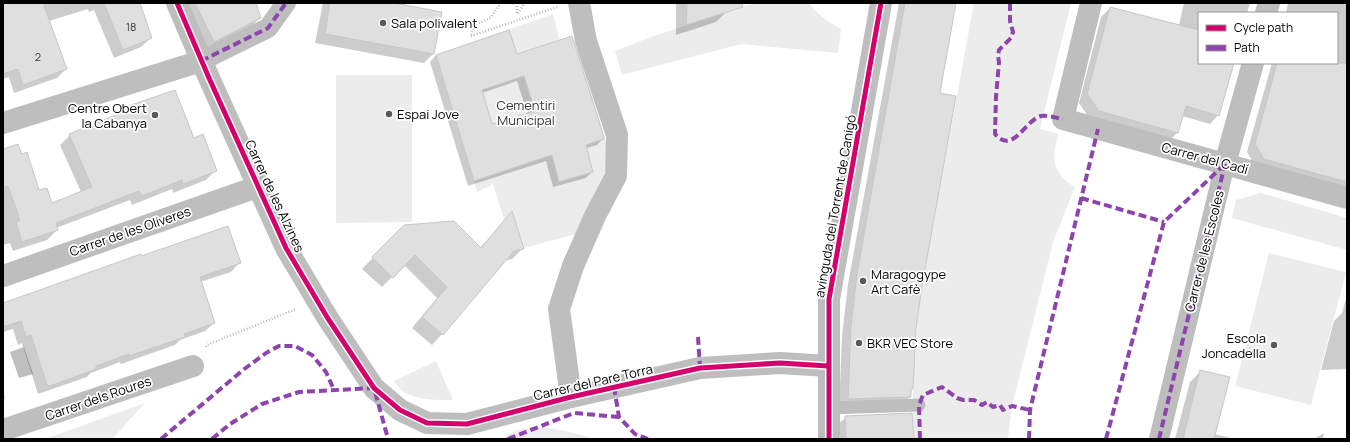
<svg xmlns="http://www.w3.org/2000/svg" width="1350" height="442" font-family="Manrope,sans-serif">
<rect width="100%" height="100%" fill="#fff"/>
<path fill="#ececec" d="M754 3H809C818 15 828 22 841 29L838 53 741 44 622 75 615 51 648 38Z
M974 3H1071L1040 129 1059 134C1050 157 1053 175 1075 187L1053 242 1012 406 1008 439H914C911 388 915 337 922 286Z
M553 14 563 53 579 48 608 150 604 176 577 234 531 246 514 251 493 184 477 192 474 181 462 57 458 47Z
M336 75H412V222L336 223Z
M1261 193 1347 218V250L1232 218 1236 200Z
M1269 253 1346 272 1311 405 1235 386Z
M436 361 453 400C437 400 420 400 405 393 401 391 397 385 394 381Z
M145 403 112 439H45Z
M539 427C557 429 576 432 593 439H503C512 429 526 428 539 427Z"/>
<path fill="#bfbfbf" d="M24 347 33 374 19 378 10 352Z"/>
<path fill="#0003" fill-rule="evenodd" d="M3 3H131L151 38 141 47 114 58 94 10 89 12 88 9 49 21 66 69 57 78 14 93 9 77 3 79Z
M184 3H255L260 17 251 27 206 49Z
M323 3H401L400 5 434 53 424 63 315 43Z
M676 3H726L727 11 716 22 676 35Z
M899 3H955L938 94 921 286 915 329 912 388 910 390V397L901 406 839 408 842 336 848 284Z
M1184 3H1250L1247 13H1199V63H1233L1218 115 1210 124 1182 116 1177 133 1169 141 1090 119 1079 103 1101 17 1110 8 1179 25Z
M1288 3H1347V192L1256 167 1247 152 1272 63H1337V13H1286Z
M436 55H517L603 138 597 145 586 148 592 172 586 178 553 187 546 161 468 186 430 62ZM517 81 528 115 492 126 482 93Z
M175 91 193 139 216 170 206 180 173 193 172 189 132 205 130 200 56 228 57 230 47 240 13 251 10 243 3 245V150L38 192 51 204 81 192 60 145 70 135 116 116 122 109Z
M512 213 523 248 512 259 504 261 442 334 432 345 412 328 437 298 404 265 382 287 362 269 404 226 480 248Z
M141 257 239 263 231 272 200 282 214 323 205 331 180 340 175 345 121 364 120 362 91 373 87 377 38 394 22 343 18 345 13 329 3 332V304Z
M1347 295V369L1321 370 1334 321 1342 313Z
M1201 371 1214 434 1236 439H1175L1190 382Z
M3 391 5 398 3 400Z
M846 417 913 439H833L832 430Z
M1324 433 1323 439H1314Z"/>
<path fill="#dfdfdf" stroke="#c7c7c7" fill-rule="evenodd" d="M3 3H43L67 69 23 85 18 69 3 74Z
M104 3H140L152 38 123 50Z
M195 3H256L261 18 214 42Z
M330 3H394L442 12 434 54 325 34Z
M687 3H742L743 7 686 25Z
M905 3H956L940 93 956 96 922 286 916 329 913 389H911V397L848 399 851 326 857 274Z
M1110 7 1199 30V63H1234L1219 116 1186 106 1178 133 1099 111 1087 94Z
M509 30 517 54 572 36 604 137V139L586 145 593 172 559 182 552 155 474 181 436 55ZM524 76 535 111 492 124 482 90Z
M1277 63H1347V182L1264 159 1255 144Z
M175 90 194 138 203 134 217 171 183 184 182 180 142 196 139 191 56 223 58 230 22 242 16 222 20 220 8 186 3 188V149L18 144 22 154 27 152 39 190 47 188 52 203 92 187 69 134 123 112 122 108Z
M512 211 524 249 514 251 443 335 422 317 447 287 415 255 393 278 372 257 404 225 454 221 481 248Z
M228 226 241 263 200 277 215 323 184 334 185 337 129 356V354L96 366V369L50 386 47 385 31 335 26 337 21 321 3 327V303L141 254V256Z
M1200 370 1230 377 1214 439H1183Z
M912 413 914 439H846L845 416Z"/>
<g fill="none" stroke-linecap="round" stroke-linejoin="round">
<path stroke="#b9b9b9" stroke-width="2.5" stroke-dasharray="1 2" stroke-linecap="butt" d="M517 3V14L525 3
M471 35 474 26 491 17 501 3
M471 36 557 7
M206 347 207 345 296 309"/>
<path stroke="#bebebe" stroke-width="13" d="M828 408 919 405"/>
<path stroke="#bebebe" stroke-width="20" d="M201 61 268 28 286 3
M1159 439 1225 164"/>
<path stroke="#bebebe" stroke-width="22" d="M177 3 209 78 286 248 327 317 374 388 400 410 427 423 467 424 571 397 700 368 780 363 828 366
M1091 3 1063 119 1347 198
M1266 13 1269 3
M3 123 201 61
M1225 164 1253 63
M3 276 257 187
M571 397 559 309 573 266 595 216 616 176 617 135 586 41 579 3
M3 430 193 366"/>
<path stroke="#bebebe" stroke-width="22" d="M829 439V299L881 3"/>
<path stroke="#8e44ad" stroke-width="4" stroke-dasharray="8 4" stroke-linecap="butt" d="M1010 3V21L1013 32 1011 38 999 50 998 56 999 62 996 97 995 134C1013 155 1024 121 1041 116 1048 115 1056 118 1063 119
M201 61 268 28 286 3
M1081 198 1164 222
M698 337 700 368
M614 387 619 417 635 434 648 439
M161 439 243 370 266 353 279 346H295L312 355 326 372 334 390
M212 439 230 424 262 404 299 392 374 388 388 439
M508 439 574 413 619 417
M920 439 919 405 923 395 942 387 957 398 963 400H974L982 405 987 402 993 407 1000 405 1003 410 1012 406 1030 410
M1029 439 1030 410 1098 129
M1106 439 1164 222 1225 164
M1159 439 1225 164"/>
<g stroke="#fff" stroke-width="8">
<path id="cycleway" d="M177 3 209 78 286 248 327 317 374 388 400 410 427 423 467 424 571 397 700 368 780 363 828 366
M829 439V299L881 3"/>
</g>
<use href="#cycleway" stroke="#d6006c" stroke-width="5"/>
</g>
<g fill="#595959" stroke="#fff" stroke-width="1.5">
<circle cx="383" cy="23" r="4"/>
<circle cx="389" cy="114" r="4"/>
<circle cx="155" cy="115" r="4"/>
<circle cx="863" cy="281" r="4"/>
<circle cx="859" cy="343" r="4"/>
<circle cx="1274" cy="345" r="4"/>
</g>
<g text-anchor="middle" stroke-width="3.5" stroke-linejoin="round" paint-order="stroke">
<g font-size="11" fill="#383838">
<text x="131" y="31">18</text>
<text x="38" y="61">2</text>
</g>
<g font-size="13" fill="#000" stroke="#fff" text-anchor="start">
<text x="391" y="28">Sala polivalent</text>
<text x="147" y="113" text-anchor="end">Centre Obert<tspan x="147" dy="15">la Cabanya</tspan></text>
<text x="397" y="119">Espai Jove</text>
<text x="871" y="279">Maragogype<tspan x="871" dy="15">Art Cafè</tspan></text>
<text x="1266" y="343" text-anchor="end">Escola<tspan x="1266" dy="15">Joncadella</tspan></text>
<text x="867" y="348">BKR VEC Store</text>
</g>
<g font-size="13" fill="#333" stroke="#fff">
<text x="526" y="110">Cementiri<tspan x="526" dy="15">Municipal</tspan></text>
</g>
<g font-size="13" fill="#000" stroke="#fff">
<text transform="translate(1205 158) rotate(15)" y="5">Carrer del Cadí</text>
<text transform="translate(275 196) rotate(65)" y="5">Carrer de les Alzines</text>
<text transform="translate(835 206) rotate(-80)" y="5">avinguda del Torrent de Canigó</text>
<text transform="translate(130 231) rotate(-19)" y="5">Carrer de les Oliveres</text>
<text transform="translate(1204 251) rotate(-76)" y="5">Carrer de les Escoles</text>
<text transform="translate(593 382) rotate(-13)" y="5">Carrer del Pare Torra</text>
<text transform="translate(98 398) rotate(-19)" y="5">Carrer dels Roures</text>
</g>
</g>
<rect width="1350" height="442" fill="none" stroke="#000000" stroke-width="8"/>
<rect x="1198" y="12" width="140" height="52" fill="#ffffff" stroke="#999999"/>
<rect x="1206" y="25" width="20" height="6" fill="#d6006c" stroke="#999999"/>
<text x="1234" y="32" font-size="12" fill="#000000">Cycle path</text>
<rect x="1206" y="45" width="20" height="6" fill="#8e44ad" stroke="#999999"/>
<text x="1234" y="52" font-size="12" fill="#000000">Path</text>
</svg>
